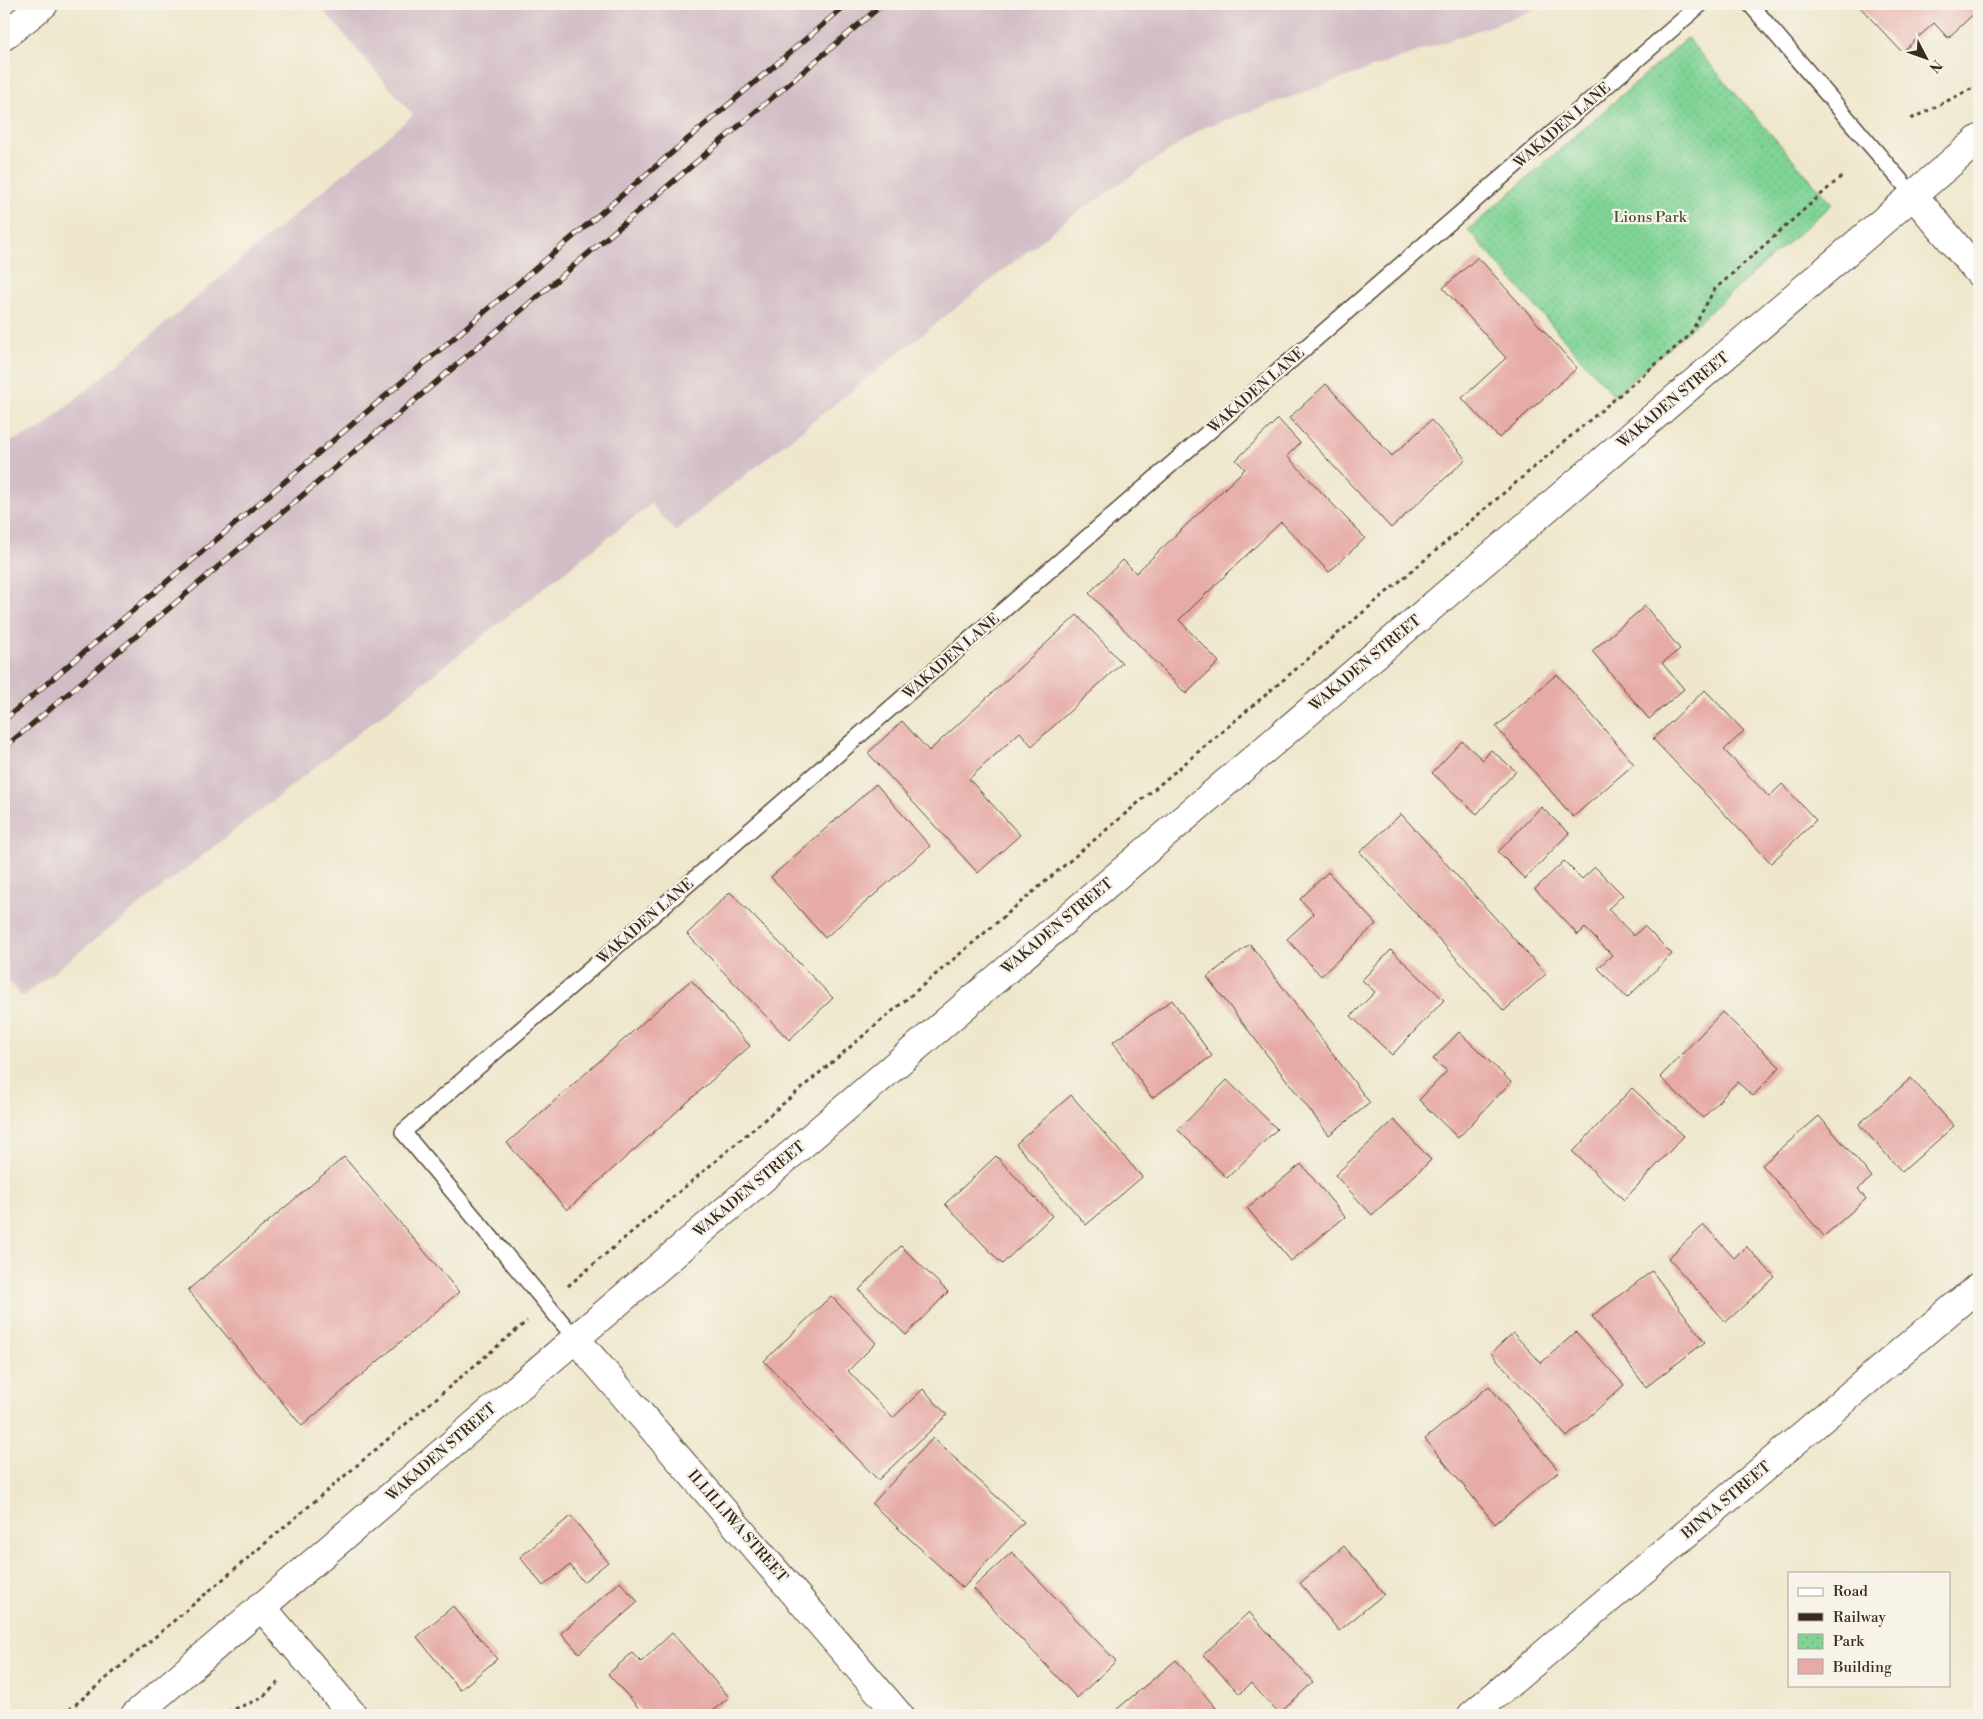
<svg xmlns="http://www.w3.org/2000/svg" width="1983" height="1719" font-family="'Libre Bodoni',serif">
<defs>
<pattern id="park-dots" width="8" height="8" patternUnits="userSpaceOnUse" patternTransform="scale(1.25)"><rect width="8" height="8" fill="#7fd395"/><path d="M2 2h.1M6 6h.1" fill="none" stroke="#6fb580" stroke-width="1.8" stroke-linecap="round"/></pattern>
</defs>
<rect width="100%" height="100%" fill="#f7f3e8"/>
<filter id="ink" filterUnits="userSpaceOnUse"><feTurbulence type="fractalNoise" baseFrequency=".02" numOctaves="2"/><feDisplacementMap in="SourceGraphic" scale="10" xChannelSelector="R" yChannelSelector="G"/><feConvolveMatrix kernelMatrix="1 2 1 2 8 2 1 2 1" color-interpolation-filters="sRGB"/></filter>
<filter id="wash" filterUnits="userSpaceOnUse"><feTurbulence type="fractalNoise" baseFrequency=".0096" numOctaves="4" result="noise"/><feDisplacementMap in="SourceGraphic" scale="20" xChannelSelector="R" yChannelSelector="G"/><feGaussianBlur stdDeviation="1.12" result="paint"/><feColorMatrix in="noise" values="0 0 0 0 0 0 0 0 0 0 0 0 0 0 0 0 0 1.4 0 .05"/><feComposite in="paint" operator="in"/></filter>
<g filter="url(#wash)">
<rect width="100%" height="100%" fill="#eee7cc"/>
<path fill="#d2bdc6" d="M318 4H1552L1203 128 1069 218 675 531 651 504 22 997 4 975V444L39 430 413 115Z"/>
<path fill="url(#park-dots)" stroke="#5d7e5a" d="M1687 38 1832 204 1614 396 1468 230Z"/>
<g id="blocks">
<path fill="#e6aaa7" d="M1857 4H1979V9L1948 38 1934 23 1902 52Z
M1478 257 1577 368 1499 438 1462 398 1506 358 1443 288Z
M1326 384 1392 456 1431 420 1466 459 1391 528 1289 418Z
M1278 419 1300 443 1287 456 1365 538 1329 572 1281 522 1179 620 1219 662 1186 694 1089 593 1123 560 1136 573 1245 469 1236 460Z
M1645 606 1680 649 1662 663 1684 689 1649 719 1592 651Z
M1077 615 1122 663 1032 746 1020 732 969 779 1020 835 978 873 868 753 902 721 929 751Z
M1557 674 1634 764 1573 817 1496 727Z
M1705 690 1744 731 1724 750 1769 797 1782 784 1816 820 1771 863 1653 739Z
M1462 741 1483 760 1491 750 1516 771 1477 814 1432 773Z
M876 784 930 846 825 938 771 877Z
M1541 807 1569 833 1525 879 1498 852Z
M1401 814 1546 974 1504 1011 1360 852Z
M1564 861 1582 879 1595 867 1623 895 1608 909 1634 936 1644 926 1672 954 1627 998 1598 968 1612 955 1585 928 1578 935 1535 889Z
M1328 872 1376 924 1321 976 1287 939 1314 914 1300 899Z
M730 892 833 998 789 1040 687 934Z
M1250 944 1370 1103 1329 1135 1207 977Z
M1391 950 1444 1000 1392 1055 1351 1016 1375 992 1362 980Z
M691 980 750 1046 567 1210 507 1143Z
M1172 1000 1212 1056 1152 1098 1113 1042Z
M1722 1012 1780 1067 1753 1096 1737 1082 1703 1118 1660 1077Z
M1459 1032 1511 1082 1458 1138 1419 1100 1447 1071 1433 1059Z
M1911 1078 1954 1126 1902 1172 1859 1124Z
M1227 1080 1277 1129 1227 1178 1178 1130Z
M1632 1088 1684 1136 1624 1200 1573 1152Z
M1071 1095 1142 1177 1086 1225 1016 1144Z
M1819 1116 1872 1177 1858 1189 1866 1199 1824 1236 1762 1165Z
M1394 1120 1431 1160 1372 1215 1335 1175Z
M996 1156 1052 1216 1002 1264 945 1204Z
M344 1157 459 1292 302 1426 188 1290Z
M1301 1164 1345 1217 1291 1261 1247 1208Z
M1704 1225 1734 1258 1746 1246 1775 1277 1726 1322 1668 1258Z
M901 1246 948 1292 906 1335 859 1290Z
M1652 1271 1705 1342 1646 1387 1592 1316Z
M831 1296 876 1343 848 1371 893 1418 923 1389 947 1415 878 1480 764 1361Z
M1576 1332 1624 1385 1567 1437 1491 1353 1513 1333 1541 1363Z
M1489 1386 1559 1471 1495 1524 1425 1439Z
M933 1438 1024 1522 963 1588 872 1504Z
M571 1516 608 1562 583 1582 570 1565 543 1586 520 1557Z
M1344 1546 1384 1594 1339 1631 1300 1583Z
M1012 1552 1116 1661 1077 1698 973 1588Z
M620 1582 638 1602 579 1653 561 1633Z
M453 1606 497 1659 460 1690 417 1637Z
M1249 1612 1313 1682 1279 1714 1251 1683 1240 1694 1203 1655Z
M672 1633 729 1697 708 1715H672L669 1712 666 1715H645L608 1674 632 1653 641 1662Z
M1176 1660 1220 1713 1217 1715H1110Z"/>
</g>
</g>
<g filter="url(#ink)">
<use href="#blocks" fill-opacity="0" stroke="#564638" stroke-width="1"/>
<g fill="none" stroke-linecap="round" stroke-linejoin="round">
<g stroke="#564638" stroke-width="18">
<path id="lane" d="M1750 4 1913 195
M575 1338 403 1132 1701 4"/>
</g>
<g stroke="#564638" stroke-width="30">
<path id="street" d="M4 36 44 4
M1913 195 1979 273
M575 1338 899 1715
M261 1606 353 1715
M1472 1715 1979 1286"/>
</g>
<g stroke="#564638" stroke-width="30">
<path id="secondary" d="M135 1715 1979 139"/>
</g>
<path stroke="#564638" stroke-width="3" stroke-dasharray="4 4" stroke-linecap="butt" d="M1911 119 1979 85
M568 1286 1689 336 1714 290 1843 175
M63 1715 527 1321
M220 1715 262 1698 280 1681"/>
<use href="#lane" stroke="#fff" stroke-width="15"/>
<use href="#street" stroke="#fff" stroke-width="28"/>
<use href="#secondary" stroke="#fff" stroke-width="28"/>
<g stroke="#3b2a1e" stroke-width="5.5">
<path id="rail" d="M4 720 847 4
M4 748 883 4"/>
</g>
<use href="#rail" stroke="#f7f3e8" stroke-width="4" stroke-dasharray="11" stroke-linecap="butt"/>
</g>
</g>
<g text-anchor="middle" stroke-width="4.5" stroke-linejoin="round" paint-order="stroke">
<g font-size="15" fill="#3b2a1e" stroke="#f7f3e8">
<text transform="translate(1562 125) rotate(-41)" y="5">WAKADEN LANE</text>
<text transform="translate(1256 390) rotate(-41)" y="5">WAKADEN LANE</text>
<text transform="translate(1673 400) rotate(-40)" y="5">WAKADEN STREET</text>
<text transform="translate(951 656) rotate(-41)" y="5">WAKADEN LANE</text>
<text transform="translate(1365 663) rotate(-40)" y="5">WAKADEN STREET</text>
<text transform="translate(645 921) rotate(-41)" y="5">WAKADEN LANE</text>
<text transform="translate(1057 926) rotate(-40)" y="5">WAKADEN STREET</text>
<text transform="translate(749 1189) rotate(-40)" y="5">WAKADEN STREET</text>
<text transform="translate(441 1452) rotate(-41)" y="5">WAKADEN STREET</text>
<text transform="translate(1726 1500) rotate(-40)" y="5">BINYA STREET</text>
<text transform="translate(738 1526) rotate(49)" y="5">ILLILLIWA STREET</text>
</g>
<g font-size="15" fill="#4c543c" stroke="#f7f3e8">
<text x="1650" y="222">Lions Park</text>
</g>
</g>
<rect width="1983" height="1719" fill="none" stroke="#f7f3e8" stroke-width="20"/>
<rect x="1788" y="1572" width="162" height="115" fill="#f7f3e8" stroke="#aca397"/>
<rect x="1798" y="1588" width="25" height="8" fill="#ffffff" stroke="#aca397"/>
<text x="1833" y="1596" font-size="15" fill="#3b2a1e">Road</text>
<rect x="1798" y="1613" width="25" height="8" fill="#3b2a1e" stroke="#aca397"/>
<text x="1833" y="1622" font-size="15" fill="#3b2a1e">Railway</text>
<rect x="1798" y="1634" width="25" height="15" fill="url(#park-dots)" stroke="#aca397"/>
<text x="1833" y="1646" font-size="15" fill="#3b2a1e">Park</text>
<rect x="1798" y="1659" width="25" height="15" fill="#e6aaa7" stroke="#aca397"/>
<text x="1833" y="1672" font-size="15" fill="#3b2a1e">Building</text>
<g transform="translate(1926 58) rotate(131)" stroke="#f7f3e8" stroke-width="4" paint-order="stroke">
<path d="M0-4L9 19L0 12L-9 19Z" fill="#3b2a1e"/>
<text y="-8" font-size="14" font-weight="bold" text-anchor="middle" fill="#3b2a1e">N</text>
</g>
</svg>
